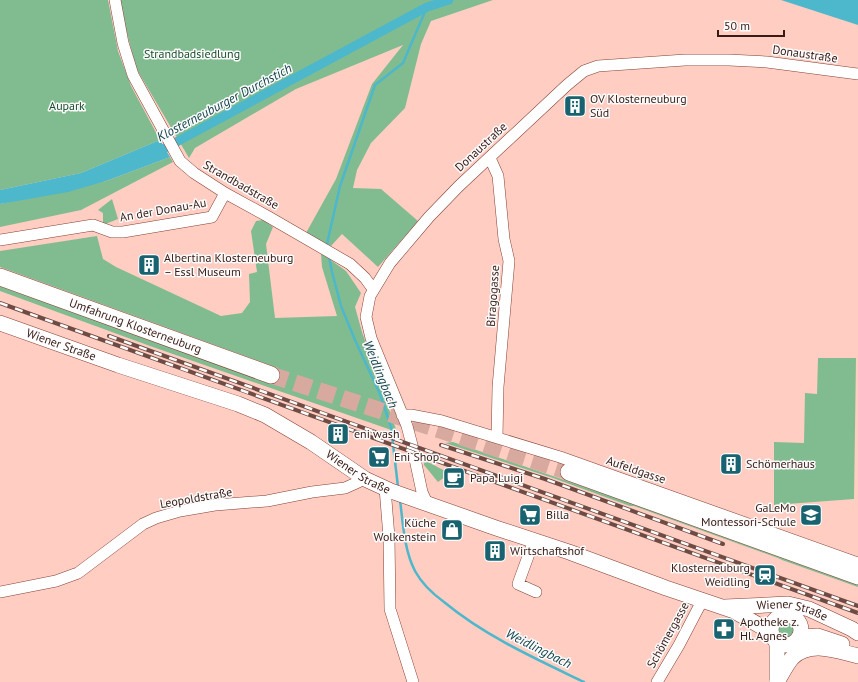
<svg xmlns="http://www.w3.org/2000/svg" width="858" height="682" font-family="'PT Sans',sans-serif">
<rect width="100%" height="100%" fill="#ffcdc2"/>
<path fill="#81bc90" d="M0 0H108L118 51 131 86 160 140 81 173 0 190Z
M120 0H493L431 21 421 44 405 108 371 143 357 170 353 188 381 189 418 221 378 267 342 234 331 246 306 233 336 179 372 84 403 45 296 89 195 148 189 158 136 68 125 25Z
M170 157 173 162 81 210 0 227V204L106 181Z
M112 199 118 219 103 225V213L98 210Z
M263 220 273 227 266 244 275 318 337 316 322 267 321 253 346 271 361 293 355 307 362 332 397 432 150 346 0 291V285L273 383 278 368 0 267V251L97 236 103 259 116 267 221 316 242 313 250 302 249 274 257 272 251 231 256 221Z
M818 358H856L854 499 774 505V442L804 443 805 393 817 394Z
M453 442 696 525 858 584V587L782 560 778 558 634 506H630L553 478 445 443Z
M424 460C433 464 440 469 450 473L438 482 424 465Z
M777 630a9 9 0 1 1 18 0a9 9 0 1 1-18 0Z"/>
<path fill="#4db7cb" d="M781 0H858V25Z
M160 140 170 157 106 181 68 192 0 204V190L81 173Z"/>
<g fill="none" stroke-linecap="round" stroke-linejoin="round">
<path stroke="#4db7cb" stroke-width="2.5" d="M328 247 327 244 340 186 375 85 403 63 427 7
M329 256 332 272 341 306 355 340 380 394 391 427 398 487
M400 500C403 523 404 550 415 571 422 584 433 594 444 602 485 636 536 659 584 682"/>
<path stroke="#4db7cb" stroke-width="9" d="M154 154 427 7 449 0"/>
<path stroke="#d7a99f" stroke-width="17" stroke-dasharray="17 8" stroke-linecap="butt" d="M271 375 569 472"/>
<g stroke="#854033" stroke-width="12">
<path id="street" d="M115 0 123 43 133 75 180 161 194 173 225 193 267 216 350 264 365 278 373 289
M490 158 498 176 504 239 509 261 498 387 497 438
M0 240 93 225 112 232H123L212 217 225 193
M402 415H411L442 421 560 457 858 563
M385 488 389 537 390 609 413 682
M427 503 422 492 412 445 407 426 371 338 366 317 370 296 390 263 429 217 459 186 567 85 584 71 598 66 685 60H729L767 62 858 74
M534 540 518 584 536 592
M0 592 56 581 78 573 143 524 156 518 180 511 215 505 267 501 312 492 345 488 365 479
M657 682 679 645 702 601"/>
</g>
<g stroke="#854033" stroke-width="16">
<g id="secondary">
<path id="s1" d="M0 323 118 365 238 404 265 415 311 442 365 479 391 491 496 528 569 552 666 588 734 611 771 632"/>
<path id="s2" d="M725 607 788 604 809 609 852 629 858 633"/>
<circle cx="786" cy="630" r="15"/>
<path d="M799 637 818 636 842 644"/>
<path d="M777 642V682"/>
<path d="M777 682C782 674 786 665 792 658 810 640 837 651 858 656"/>
</g>
</g>
<g stroke="#854033" stroke-width="18">
<g id="primary">
<path id="s3" d="M0 277 271 375"/>
<path d="M569 472 858 576"/>
</g>
</g>
<use href="#street" stroke="#fff" stroke-width="11"/>
<use href="#secondary" stroke="#fff" stroke-width="15"/>
<use href="#primary" stroke="#fff" stroke-width="17"/>
<g stroke="#6e4b43" stroke-width="4">
<path id="rail" d="M0 303 858 613
M109 336 858 606
M441 445 545 479 723 544"/>
</g>
<use href="#rail" stroke="#fbfbfb" stroke-width="2.5" stroke-dasharray="8" stroke-linecap="butt"/>
</g>
<defs>
<g id="building-square" transform="scale(1.15)"><rect x="-9" y="-9" width="18" height="18" rx="4" fill="#196370" stroke="#fbfbfb"/><path d="M-4-6H4V6H1V3H-1V6H-4ZM-2.5-4.3h1.7v1.8h-1.7ZM.8-4.3h1.7v1.8H.8ZM-2.5-1h1.7V.8h-1.7ZM.8-1h1.7V.8H.8Z" fill="#fff"/></g>
<g id="supermarket-square" transform="scale(1.15)"><rect x="-9" y="-9" width="18" height="18" rx="4" fill="#196370" stroke="#fbfbfb"/><path d="M-6-5.5h2.5l.6 2H6L4.5 2H-2.5L-4.4-4H-6ZM-1.5 3.2a1.3 1.3 0 1 0 .1 0ZM3 3.2a1.3 1.3 0 1 0 .1 0Z" fill="#fff"/></g>
<g id="cafe-square" transform="scale(1.15)"><rect x="-9" y="-9" width="18" height="18" rx="4" fill="#196370" stroke="#fbfbfb"/><path d="M-5.5-4.5H6V0H3Q3 3.5 0 3.5H-2.5Q-5.5 3.5-5.5 0ZM3-3.2v2h1.7v-2ZM-6 4.5H4V6H-6Z" fill="#fff"/></g>
<g id="school-square" transform="scale(1.15)"><rect x="-9" y="-9" width="18" height="18" rx="4" fill="#196370" stroke="#fbfbfb"/><path d="M0-5L7-2L0 1L-7-2ZM-4 1L0 2.5L4 1V4Q0 6-4 4Z" fill="#fff"/></g>
<g id="shop-square" transform="scale(1.15)"><rect x="-9" y="-9" width="18" height="18" rx="4" fill="#196370" stroke="#fbfbfb"/><path d="M-5-2.5h2.3a2.7 3.5 0 0 1 5.4 0H5L5.5 6h-11ZM-1.5-2.5h3a1.5 2.3 0 0 0-3 0Z" fill="#fff"/></g>
<g id="station-square" transform="scale(1.15)"><rect x="-9" y="-9" width="18" height="18" rx="4" fill="#196370" stroke="#fbfbfb"/><path d="M-3-6H3Q5-6 5-4V2Q5 4 3 4L4.5 6H3L1.5 4h-3L-3 6H-4.5L-3 4Q-5 4-5 2V-4Q-5-6-3-6ZM-3.5-4v3h7v-3ZM-3.5 1v1.5H-2V1ZM2 1v1.5H3.5V1Z" fill="#fff"/></g>
<g id="pharmacy-square" transform="scale(1.15)"><rect x="-9" y="-9" width="18" height="18" rx="4" fill="#196370" stroke="#fbfbfb"/><path d="M-2-6h4v4h4v4h-4v4h-4v-4h-4v-4h4Z" fill="#fff"/></g>
</defs>
<g fill-rule="evenodd">
<use href="#building-square" x="575" y="106"/>
<use href="#building-square" x="149" y="265"/>
<use href="#building-square" x="338" y="434"/>
<use href="#supermarket-square" x="379" y="457"/>
<use href="#building-square" x="731" y="464"/>
<use href="#cafe-square" x="454" y="478"/>
<use href="#supermarket-square" x="530" y="515"/>
<use href="#school-square" x="811" y="515"/>
<use href="#shop-square" x="452" y="530"/>
<use href="#building-square" x="495" y="551"/>
<use href="#station-square" x="765" y="575"/>
<use href="#pharmacy-square" x="724" y="629"/>
</g>
<g text-anchor="middle" stroke-width="3" stroke-linejoin="round" paint-order="stroke">
<g font-size="12" fill="#1b4e2d" stroke="#fbfbfb">
<text x="192" y="58">Strandbadsiedlung</text>
<text x="67" y="110">Aupark</text>
</g>
<g font-size="12" fill="#391b15" stroke="#fbfbfb">
<text transform="translate(805 54) rotate(8)" y="4">Donaustraße</text>
<text transform="translate(481 147) rotate(-43)" y="4">Donaustraße</text>
<text transform="translate(241 185) rotate(30)" y="4">Strandbadstraße</text>
<text transform="translate(163 210) rotate(-10)" y="4">An der Donau-Au</text>
<text transform="translate(493 296) rotate(-86)" y="4">Biragogasse</text>
<text dy="4" stroke="none"><textPath href="#s3" startOffset="144">Umfahrung Klosterneuburg</textPath></text>
<text dy="4" stroke="none"><textPath href="#s1" startOffset="65">Wiener Straße</textPath></text>
<text transform="translate(636 470) rotate(19)" y="4">Aufeldgasse</text>
<text dy="4" stroke="none"><textPath href="#s1" startOffset="390">Wiener Straße</textPath></text>
<text transform="translate(196 498) rotate(-10)" y="4">Leopoldstraße</text>
<text dy="4" stroke="none"><textPath href="#s2" startOffset="68">Wiener Straße</textPath></text>
<text transform="translate(668 635) rotate(-61)" y="4">Schömergasse</text>
</g>
<g font-size="12" fill="#391b15" stroke="#fbfbfb" text-anchor="start">
<text x="590" y="103">OV Klosterneuburg<tspan x="590" dy="14">Süd</tspan></text>
<text x="164" y="262">Albertina Klosterneuburg<tspan x="164" dy="14">– Essl Museum</tspan></text>
<text x="354" y="438">eni wash</text>
<text x="394" y="461">Eni Shop</text>
<text x="746" y="468">Schömerhaus</text>
<text x="470" y="482">Papa Luigi</text>
<text x="796" y="512" text-anchor="end">GaLeMo<tspan x="796" dy="14">Montessori-Schule</tspan></text>
<text x="546" y="519">Billa</text>
<text x="436" y="527" text-anchor="end">Küche<tspan x="436" dy="14">Wolkenstein</tspan></text>
<text x="510" y="555">Wirtschaftshof</text>
<text x="750" y="572" text-anchor="end">Klosterneuburg<tspan x="750" dy="14">Weidling</tspan></text>
<text x="740" y="626">Apotheke z.<tspan x="740" dy="14">Hl. Agnes</tspan></text>
</g>
<g font-size="13" font-style="italic" fill="#13434c" stroke="#fbfbfb">
<text transform="translate(224 102) rotate(-28)" y="5">Klosterneuburger Durchstich</text>
<text transform="translate(381 374) rotate(68)" y="5">Weidlingbach</text>
<text transform="translate(539 648) rotate(27)" y="5">Weidlingbach</text>
</g>
</g>
<path d="M718 30v6h66v-6" fill="none" stroke="#391b15" stroke-width="2"/>
<text x="724" y="30" font-size="12" fill="#391b15" stroke="#fbfbfb" stroke-width="3" paint-order="stroke">50 m</text>
</svg>
